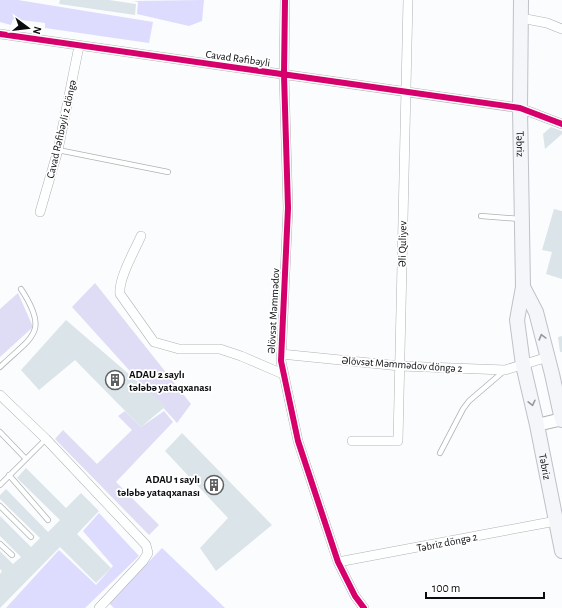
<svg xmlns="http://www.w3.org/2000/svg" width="562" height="608" font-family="'Alegreya Sans',sans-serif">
<rect width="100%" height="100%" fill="#fbfcfe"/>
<path fill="#deddf5" d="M95 283 191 404 177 423 72 307Z
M18 293 33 327 0 357V309Z
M125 411 141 427 164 411 173 422 116 482 159 525 149 535 55 439 63 430 97 464 132 430 118 416Z"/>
<path fill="#dddbfe" d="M0 0H18L153 22 149 43 45 28V23L13 19 11 25 0 22Z
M204 0 202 21 189 26 137 14 138 2 133 1Z
M99 513 139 556 85 608H6L59 550 96 585 113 566 83 531Z
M162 548 225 608H114L109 603Z"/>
<path fill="#dbe4e9" d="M60 0H109L136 4 135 15 59 4Z
M551 127 562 131V134L545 149 543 134Z
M554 209 562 211V279L546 274 552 252 542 250Z
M66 320 166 406 141 427 75 360 39 390 21 370Z
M562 336V352H560L558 337Z
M182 433 272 525 216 571 200 548 228 518 165 451Z
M26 468 66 508 81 493 99 511 77 534 111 568 96 583 60 547 0 608V574L2 571 0 569V551L13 564 21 557 0 536V516L31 547 40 538 0 499V495L6 489 48 532 60 520 17 478Z"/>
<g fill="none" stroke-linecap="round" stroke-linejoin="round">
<g stroke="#b1b2b4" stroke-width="6">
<path id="service" d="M58 150 168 172
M481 216 520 219
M0 367C32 336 50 333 21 289
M0 432 26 459
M440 453 463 409 469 401 504 371
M9 475 48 520
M0 485 46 439
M0 506 31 537
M0 544 12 555"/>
</g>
<g stroke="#b1b2b4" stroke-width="10">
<path id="minor" d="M285 0 284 75 288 208 281 361 298 441 338 562 355 596 364 608
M521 18 547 23 562 29
M0 34 520 108 562 124
M40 212 58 150 79 46
M141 236C135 250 118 279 120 294L154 342 179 349H220L241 356 283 374
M281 354 400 366 505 370 548 357
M0 395 46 439 146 545 148 553 143 561 99 608
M352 441H398L408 0
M338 562 556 521"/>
</g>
<g stroke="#b1b2b4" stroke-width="14">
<path id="secondary" d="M537 425 562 419"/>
</g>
<g stroke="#bec1c8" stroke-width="16">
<g id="primary">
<path id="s1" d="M521 0 520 108 523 287 517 320 523 365 537 425 562 551"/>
<path d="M523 287 536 312 552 374 562 420"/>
</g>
</g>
<use href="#service" stroke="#feffff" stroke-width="4.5"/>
<use href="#minor" stroke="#feffff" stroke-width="9"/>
<use href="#secondary" stroke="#feffff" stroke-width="12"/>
<use href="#primary" stroke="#f5f6fa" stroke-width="14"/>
<g stroke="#fff" stroke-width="8">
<path id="cycleway" d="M285 0 284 75 288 208 281 361 298 441 338 562 355 596 364 608
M0 34 520 108 562 124"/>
</g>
<use href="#cycleway" stroke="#d6006c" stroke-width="6"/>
</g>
<defs><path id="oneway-chevron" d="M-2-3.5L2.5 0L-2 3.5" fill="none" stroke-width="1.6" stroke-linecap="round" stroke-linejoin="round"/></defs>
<g stroke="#97989c">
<use href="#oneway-chevron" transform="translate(542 337) rotate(-105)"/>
<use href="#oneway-chevron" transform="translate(532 403) rotate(77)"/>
</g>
<defs>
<g id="building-ring" transform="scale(1)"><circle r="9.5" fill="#fff" stroke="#5e6062" stroke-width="1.5"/><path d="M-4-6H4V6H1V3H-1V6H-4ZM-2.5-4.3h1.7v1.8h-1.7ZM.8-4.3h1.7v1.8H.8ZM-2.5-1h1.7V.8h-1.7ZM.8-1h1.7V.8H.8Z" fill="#5e6062"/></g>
</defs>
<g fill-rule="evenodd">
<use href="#building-ring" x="115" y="380"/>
<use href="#building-ring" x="214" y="485"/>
</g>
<g text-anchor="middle" stroke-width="3.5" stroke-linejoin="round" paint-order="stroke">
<g font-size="11" fill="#0a0c0e" stroke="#fff">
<text transform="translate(238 58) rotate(8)" y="4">Cavad Rəfibəyli</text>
<text transform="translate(61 129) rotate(-77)" y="4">Cavad Rəfibəyli 2 döngə</text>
<text dy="4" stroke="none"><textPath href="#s1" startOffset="144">Təbriz</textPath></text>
<text transform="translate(402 244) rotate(-89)" y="4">Əli Quliyev</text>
<text transform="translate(273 311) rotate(-87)" y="4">Əlövsət Məmmədov</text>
<text transform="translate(402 364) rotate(4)" y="4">Əlövsət Məmmədov döngə 2</text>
<text dy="4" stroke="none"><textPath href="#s1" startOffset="470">Təbriz</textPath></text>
<text transform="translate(447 542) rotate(-11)" y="4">Təbriz döngə 2</text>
</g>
<g font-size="11" font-weight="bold" fill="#0a0c0e" stroke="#fff" text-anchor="start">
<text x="129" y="378">ADAU 2 saylı<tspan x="129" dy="13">tələbə yataqxanası</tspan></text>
<text x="200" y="483" text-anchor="end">ADAU 1 saylı<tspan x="200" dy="13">tələbə yataqxanası</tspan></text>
</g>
</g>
<g transform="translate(28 28) rotate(105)" stroke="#ffffff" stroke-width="3" paint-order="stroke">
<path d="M0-3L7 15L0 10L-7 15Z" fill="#0a0c0e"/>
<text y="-6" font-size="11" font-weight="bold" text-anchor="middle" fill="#0a0c0e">N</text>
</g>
<path d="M426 592v6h118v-6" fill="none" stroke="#0a0c0e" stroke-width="2"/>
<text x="432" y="592" font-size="12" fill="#0a0c0e" stroke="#ffffff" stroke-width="3" paint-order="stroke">100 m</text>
</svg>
